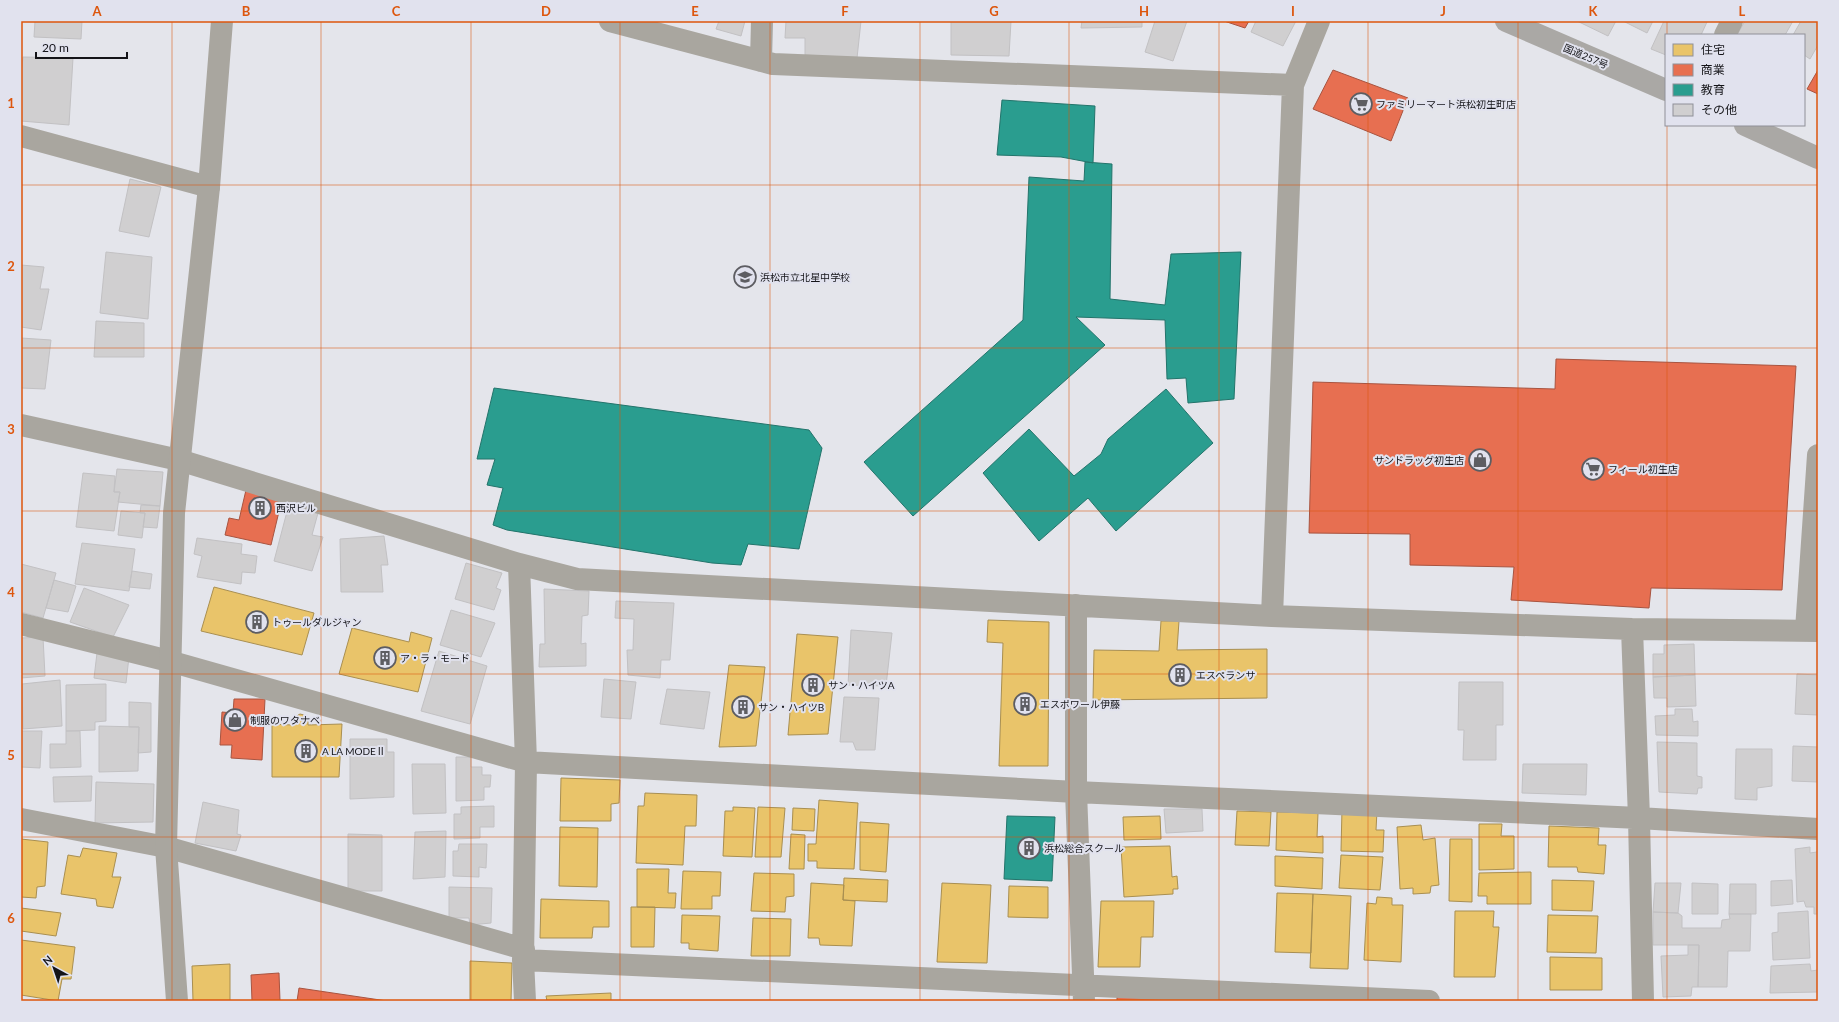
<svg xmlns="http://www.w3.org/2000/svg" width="1839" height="1022" font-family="Lato,'Noto Sans JP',sans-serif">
<rect width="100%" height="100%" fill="#e4e5eb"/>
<path fill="#e9c46a" stroke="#a98f51" d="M214 587 314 613 302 655 201 631Z
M988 620 1049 622 1048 766H999L1003 643 987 642Z
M1161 621H1179L1177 650 1267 649V698L1093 700 1094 650 1159 651Z
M352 628 409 642 411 632 432 638 418 692 339 674Z
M797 634 838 637 828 734 788 735Z
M729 665 765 667 756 746 719 747Z
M300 714 304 715 308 718V725L342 724 339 777H272V724L292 725 295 717Z
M561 778 620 780 619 803 611 804V821H560Z
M645 793 697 795 696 826H685L683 865 636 863 638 806H644Z
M819 800 858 803 854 869 817 868V861H808V844H816Z
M733 807 755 808 752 857 723 856 725 811H733Z
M758 807 785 808 781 857H755Z
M793 808 815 809 814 831 792 830Z
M1342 809 1377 811 1376 830H1384L1383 852 1341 851Z
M1237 811 1271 812 1269 846 1235 845Z
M1277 812 1318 813 1317 837 1323 836V853L1276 850Z
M1160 816 1161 839 1124 840 1123 817Z
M860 822 889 824 886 872 860 870Z
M1479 824H1502L1501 836H1514V869L1479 870Z
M1421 825 1423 840 1435 838 1439 885 1431 886 1430 893 1413 894V888L1400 889 1397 827Z
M1549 826 1599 828 1598 845H1606L1604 874 1578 872 1577 867H1548Z
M560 827 598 828 597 887 559 886Z
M791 834 805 835 804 869H789Z
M21 839 48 842 45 886 37 887 36 898 21 897Z
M1450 839H1472V902L1449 901Z
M1170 846 1172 877 1177 876 1178 889H1173V894L1124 897 1121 847Z
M83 848 117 853 112 877H121L113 908 97 906 96 899 61 894 68 855 80 857Z
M1341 855 1383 857 1380 890 1339 888Z
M1275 856 1323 858 1322 889 1275 886Z
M637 869H669L668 893H676L675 908 637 907Z
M683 871 721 872 720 896H712V909H681Z
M1531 872V904H1487V896H1478L1479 873Z
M754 873 794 874V896L786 897 785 912 751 911Z
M844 878 888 880 887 902 843 900Z
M1552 880 1594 881 1592 911 1552 910Z
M811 883 844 885 843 900 855 901 852 946 820 945 819 938H808Z
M942 883 991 885 987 963 937 962Z
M1009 886 1048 887V918L1008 917Z
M1277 893 1313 894 1311 953 1275 952Z
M1313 894 1351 896 1348 969 1310 968Z
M1377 897 1392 898V905H1403L1401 962 1364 960 1367 903 1376 904Z
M541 899 609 901V927H593L592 938H540Z
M1101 901H1154L1153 937H1141L1140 967H1098Z
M631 907H655L654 947H631Z
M21 908 61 913 56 936 21 931Z
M1455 911H1494L1493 927H1499L1495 977H1454Z
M682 915 720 916 718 951 689 949V943H681Z
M1548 915 1598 916 1596 953 1547 952Z
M753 918 791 919 790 956H751Z
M21 940 75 947 71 979H62L58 1001 21 995Z
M1550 957 1602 958V990H1550Z
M470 961 512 963 511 1001H470Z
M230 964V1001H193L192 966Z
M611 993V1001H547L546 996Z"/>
<path fill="#e76f51" stroke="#a85440" d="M1224 21H1249L1245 28Z
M1333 70 1408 98 1391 141 1313 109Z
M1818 70V94L1807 89Z
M1556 359 1796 366 1782 590 1651 588 1649 608 1511 600 1514 567 1410 565V534L1309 533 1313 382 1555 389Z
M246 490 282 499 271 545 225 535 229 518 239 520Z
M234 699H265L262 760 231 758 232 745H220L222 712 233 713Z
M279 973 280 1001H252L251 975Z
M299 988 387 1001H297Z
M1117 996 1240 1001H1117Z"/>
<path fill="#2a9d8f" stroke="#23746b" d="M1002 100 1095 106 1093 163 1061 157 997 155Z
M1085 162 1112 164 1110 299 1165 305 1171 254 1241 252 1234 399 1188 403 1186 378 1167 379 1165 320 1076 317 1105 345 913 516 864 462 1023 320 1029 177 1084 181Z
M494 388 809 430 822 448 799 549 748 544 741 565 712 563 507 530 493 525 503 488 487 485 495 459H477Z
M1166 389 1213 443 1116 531 1088 498 1039 541 983 473 1029 429 1074 476 1101 454 1108 439Z
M1007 816 1055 817 1052 881 1004 879Z"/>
<path fill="#d0cfd0" stroke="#c2c1c3" d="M35 21H82L81 39 34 37Z
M719 21H745L741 36 716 29Z
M786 21H861L857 58 805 55V38H785Z
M951 21H1011L1009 56 951 55Z
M1082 21H1142V27L1081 28Z
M1155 21H1187L1173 61 1145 52Z
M1256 21H1296L1283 46 1251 32Z
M1577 21H1616L1608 36Z
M1623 21H1653L1647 33Z
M1664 21H1704L1707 22 1701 35H1666V55L1651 49Z
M1745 21H1793L1785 35H1737Z
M1801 21H1818V45L1810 59 1804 55V35H1793Z
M23 57 73 58 69 125 21 121V74Z
M130 179 161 187 149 237 119 231Z
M106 252 152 257 148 319 100 313Z
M21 265 44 267 40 289H49L41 330 21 327Z
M96 321 144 323V357H94Z
M21 338 51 340 45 389 21 388Z
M117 469 163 472 160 506 118 502 120 492H114Z
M83 473 115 476 114 492H120L114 531 76 527Z
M289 504 318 513 312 535 323 537 312 571 274 561Z
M141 505 160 506 157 528 143 527 145 513H140Z
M121 511 145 513 142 538 118 535Z
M384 536 388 565H381L383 592H341L340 539Z
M197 538 242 544 241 554 257 556 255 573 242 572 241 584 197 577 202 556 194 554Z
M82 543 135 549 129 591 75 584Z
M466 563 502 573 496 588 501 590 494 610 455 599Z
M21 564 56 573 43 618 21 612Z
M132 571 152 574 150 589 129 587Z
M54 580 76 586 68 612 46 608Z
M84 588 129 605 113 637 70 622Z
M544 589 589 591 588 615 582 616 581 644 586 643V666L539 667 540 644H545Z
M616 601 674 603 670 660H661L660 678 628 675 627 650H633L634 619 615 618Z
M451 610 495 623 481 657 440 645Z
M851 630 892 633 886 686 848 685Z
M43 637 45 676 21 678V638Z
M1694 644 1695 675 1653 677V654H1664V645Z
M439 651 487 666 470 724 421 711Z
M97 653 129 657 126 683 94 678Z
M1797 674 1818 675V715L1795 714Z
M1695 675 1696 706 1667 707V698H1654L1653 677Z
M604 679 636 682 631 719 601 717Z
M60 680 62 726 23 729 22 684Z
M1459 682H1503V725H1496V760H1463L1464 730H1458Z
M106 684V721L95 722V730L66 731V685Z
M667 689 710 692 704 729 660 724Z
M844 697 879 698 875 750H856L853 742H840Z
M129 702 151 703V752L138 753 139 727H129Z
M1675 709H1692L1693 722 1698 721V736L1656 735 1655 716 1675 715Z
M99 726 139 727 138 771 99 772Z
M21 731H42L40 768 21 767Z
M66 731H80L81 767 50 768V744H66Z
M350 739H387V752H394V797L350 799Z
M1657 742 1697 743V776L1702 777V788H1698L1697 794 1659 792Z
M1793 746 1818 747V782L1792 781Z
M1736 749H1772V786L1757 788V800L1735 799Z
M456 757H471V767H482V775H491L490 787H484V800L456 801Z
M412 764H445L446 813 413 814Z
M1523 764H1587L1586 795 1522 793Z
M92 776 91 801 54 802 53 777Z
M96 782 154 784 153 822 95 823Z
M203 802 239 810 237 834 241 835 236 851 195 843Z
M494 806V827H480V838L454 839V814H461V807Z
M1164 809H1202L1203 831 1166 833Z
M446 831 445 877 413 879 415 832Z
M348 834 382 835V891H348Z
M459 844H487L486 868 479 867V877L453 876V851H458Z
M1810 847V853L1817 852 1818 847V914H1814V907H1806L1804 901 1797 902 1795 849Z
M1792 880 1793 904 1771 906V881Z
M1655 883H1681L1678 913 1653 912Z
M1692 883 1718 884V914H1692Z
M1730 884H1756V914H1729Z
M449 887 492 888 491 923 470 925 469 918H449Z
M1808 911 1810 958 1773 960 1772 933 1778 932V913Z
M1653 912 1678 913 1682 916V928H1721L1722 920 1730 919 1729 914H1751L1750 951H1728L1727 987H1698L1699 945H1653Z
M1688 945H1699L1698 987H1692L1691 996 1663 997 1661 956 1688 955Z
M1810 964 1811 971 1818 970V992L1770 993 1771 966Z"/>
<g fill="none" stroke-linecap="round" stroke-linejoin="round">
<path stroke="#a9a69f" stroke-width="22" d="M610 21 773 64 1293 85
M1725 35 1732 21
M761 61 762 21
M21 136 209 187
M21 425 179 460 519 564 577 579 1272 616 1632 629 1818 631
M519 564 526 762 523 960 525 1001
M1076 605V792L1084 1001
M1272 616 1293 85 1319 21
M21 624 169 661 526 762 1076 792 1639 818 1818 829
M1632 629 1639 818 1643 1001
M1806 630 1818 455
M21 819 166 847 524 949
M523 960 1429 1001"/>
<path stroke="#a9a69f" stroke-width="22" d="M177 1001 166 847 174 513 209 187 222 21"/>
<path stroke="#aaa8a5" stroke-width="22" d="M1506 21 1666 90
M1745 125 1818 158"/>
</g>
<path fill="none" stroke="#dd560d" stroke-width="1" stroke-opacity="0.55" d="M172 21V1001M321 21V1001M471 21V1001M620 21V1001M770 21V1001M920 21V1001M1069 21V1001M1219 21V1001M1368 21V1001M1518 21V1001M1667 21V35M1667 125V1001M21 185H1818M21 348H1818M21 511H1818M21 674H1818M21 837H1818"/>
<defs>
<g id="supermarket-ring" transform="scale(1.15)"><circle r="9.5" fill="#e1e2ee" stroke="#5d5d62" stroke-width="1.5"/><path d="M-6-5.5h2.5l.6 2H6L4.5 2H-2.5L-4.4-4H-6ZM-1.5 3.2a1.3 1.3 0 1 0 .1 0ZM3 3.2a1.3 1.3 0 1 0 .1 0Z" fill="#5d5d62"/></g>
<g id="school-ring" transform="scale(1.15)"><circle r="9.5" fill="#e1e2ee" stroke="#5d5d62" stroke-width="1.5"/><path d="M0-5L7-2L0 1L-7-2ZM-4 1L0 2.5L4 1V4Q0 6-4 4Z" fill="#5d5d62"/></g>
<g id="shop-ring" transform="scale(1.15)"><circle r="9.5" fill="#e1e2ee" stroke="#5d5d62" stroke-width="1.5"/><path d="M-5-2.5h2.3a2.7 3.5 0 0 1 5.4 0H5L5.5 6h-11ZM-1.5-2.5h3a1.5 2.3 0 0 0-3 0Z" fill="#5d5d62"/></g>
<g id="building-ring" transform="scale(1.15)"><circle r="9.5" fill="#e1e2ee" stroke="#5d5d62" stroke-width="1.5"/><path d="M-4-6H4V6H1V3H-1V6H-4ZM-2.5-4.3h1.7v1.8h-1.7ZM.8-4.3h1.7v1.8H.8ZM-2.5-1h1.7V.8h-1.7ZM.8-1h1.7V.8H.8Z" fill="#5d5d62"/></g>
</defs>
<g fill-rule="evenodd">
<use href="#supermarket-ring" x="1361" y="104"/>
<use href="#school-ring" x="745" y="277"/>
<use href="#shop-ring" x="1480" y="460"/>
<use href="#supermarket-ring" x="1593" y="469"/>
<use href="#building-ring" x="260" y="508"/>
<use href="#building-ring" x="257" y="622"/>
<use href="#building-ring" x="385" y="658"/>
<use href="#building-ring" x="1180" y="675"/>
<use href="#building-ring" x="813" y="685"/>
<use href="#building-ring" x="1025" y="704"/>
<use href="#building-ring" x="743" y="707"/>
<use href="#shop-ring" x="235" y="720"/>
<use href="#building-ring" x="306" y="751"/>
<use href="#building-ring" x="1029" y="848"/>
</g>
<g text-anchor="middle" stroke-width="4" stroke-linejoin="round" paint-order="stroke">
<g font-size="10" fill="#141418" stroke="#e1e2ee">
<text transform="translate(1586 56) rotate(23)" y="4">国道257号</text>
</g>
<g font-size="10" fill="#141418" stroke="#e1e2ee" text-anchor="start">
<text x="1376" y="108">ファミリーマート浜松初生町店</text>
<text x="760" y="281">浜松市立北星中学校</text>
<text x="1464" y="464" text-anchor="end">サンドラッグ初生店</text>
<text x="1608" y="473">フィール初生店</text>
<text x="276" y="512">西沢ビル</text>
<text x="272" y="626">トゥールダルジャン</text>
<text x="400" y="662">ア・ラ・モード</text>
<text x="1196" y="679">エスペランサ</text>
<text x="828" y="689">サン・ハイツA</text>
<text x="1040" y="708">エスポワール伊藤</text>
<text x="758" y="711">サン・ハイツB</text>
<text x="250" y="724">制服のワタナベ</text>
<text x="322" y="755">A LA MODEⅡ</text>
<text x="1044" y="852">浜松総合スクール</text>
</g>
</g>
<rect width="1839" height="1022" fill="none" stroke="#e1e2ee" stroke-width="44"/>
<rect x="1665" y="34" width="140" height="92" fill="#e1e2ee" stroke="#8f9098"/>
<rect x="1673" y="44" width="20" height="12" fill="#e9c46a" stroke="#8f9098"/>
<text x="1701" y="54" font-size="12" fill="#141418">住宅</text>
<rect x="1673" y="64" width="20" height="12" fill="#e76f51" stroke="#8f9098"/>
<text x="1701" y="74" font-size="12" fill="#141418">商業</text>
<rect x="1673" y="84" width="20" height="12" fill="#2a9d8f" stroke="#8f9098"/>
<text x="1701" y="94" font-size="12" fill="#141418">教育</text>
<rect x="1673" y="104" width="20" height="12" fill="#d0cfd0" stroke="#8f9098"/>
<text x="1701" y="114" font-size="12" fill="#141418">その他</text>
<g transform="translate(54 968) rotate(320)" stroke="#e1e2ee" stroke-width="3" paint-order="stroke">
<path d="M0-3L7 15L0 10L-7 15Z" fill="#141418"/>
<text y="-6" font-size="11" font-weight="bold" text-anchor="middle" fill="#141418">N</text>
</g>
<path d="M36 52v6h91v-6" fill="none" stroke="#141418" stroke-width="2"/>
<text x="42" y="52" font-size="12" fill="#141418" stroke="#e1e2ee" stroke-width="3" paint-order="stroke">20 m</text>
<rect x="22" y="22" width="1795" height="978" fill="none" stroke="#dd560d" stroke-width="1.5"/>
<g font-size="13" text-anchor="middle" font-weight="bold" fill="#dd560d">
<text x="97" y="16">A</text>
<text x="246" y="16">B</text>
<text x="396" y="16">C</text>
<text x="546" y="16">D</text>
<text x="695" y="16">E</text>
<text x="845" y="16">F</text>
<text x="994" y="16">G</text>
<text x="1144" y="16">H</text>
<text x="1293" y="16">I</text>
<text x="1443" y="16">J</text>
<text x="1593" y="16">K</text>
<text x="1742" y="16">L</text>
<text x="11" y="108">1</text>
<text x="11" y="271">2</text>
<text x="11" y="434">3</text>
<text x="11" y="597">4</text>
<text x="11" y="760">5</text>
<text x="11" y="923">6</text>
</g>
</svg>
